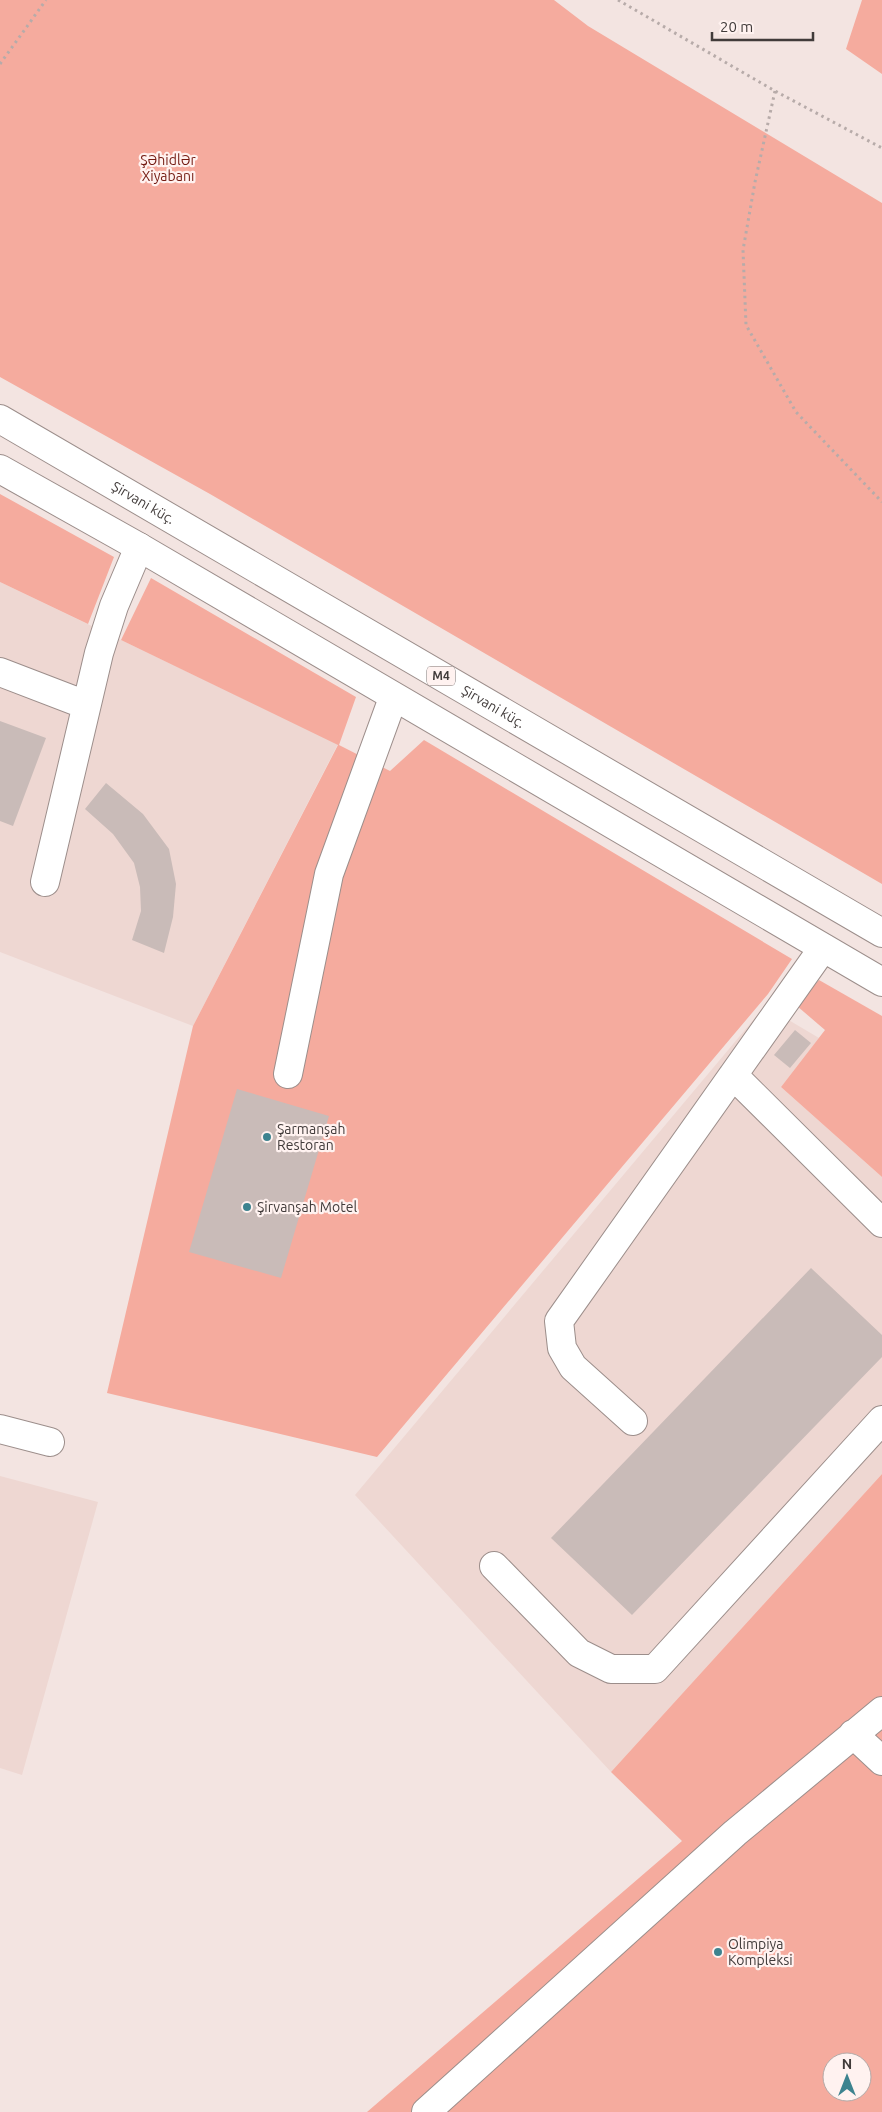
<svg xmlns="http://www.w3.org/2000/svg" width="882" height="2112" font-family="Ubuntu,sans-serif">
<rect width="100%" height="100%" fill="#f3e4e1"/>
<path fill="#eed7d2" d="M0 582 338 744 193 1026 0 952Z
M765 1006 819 1038 781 1087 882 1177V1474L611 1772 355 1495Z
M0 1476 98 1502 22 1775 0 1768Z"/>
<path fill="#f5ab9e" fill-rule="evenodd" d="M0 0H554L588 26 882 203V884L210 494 0 377Z
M862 0H882V74L846 49Z
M0 494 114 557 88 624 0 582Z
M151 578 356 697 339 745 390 771 424 740 792 959 768 994 377 1457 107 1393 193 1026 338 745 121 640Z
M819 980 882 1016V1177L781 1087 825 1030 797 1006Z
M882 1474V2112H367L682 1841 611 1772ZM832 2062H862V2092H832Z"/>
<path fill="#c9bbb8" d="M0 721 46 738 13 826 0 821Z
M106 783 143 814 169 849 176 884 173 917 164 953 132 940 141 911 140 887 134 863 113 834 85 809Z
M795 1030 811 1043 790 1068 774 1055Z
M237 1089 329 1116 281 1278 189 1252Z
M811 1268 882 1335V1357L632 1615 551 1538Z"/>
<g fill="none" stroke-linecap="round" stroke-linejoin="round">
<g stroke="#9c8e8b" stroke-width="30">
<path id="minor" d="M0 672 86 705
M45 882 99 653 114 606 139 547
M288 1074 329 874 393 698
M733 1075 882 1223
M633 1421 573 1367 562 1348 559 1321 823 948
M0 1429 50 1442
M494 1566 579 1653 611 1669H655L882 1420
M853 1734 882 1761
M426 2112 735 1833 882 1711"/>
</g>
<g stroke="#9c8e8b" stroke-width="30">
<g id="highway">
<path id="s1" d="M0 419 882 933"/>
<path d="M0 469 139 547 882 982"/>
</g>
</g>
<path stroke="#b7aba9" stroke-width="3" stroke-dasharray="2.5 4" stroke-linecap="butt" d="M618 0 775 91 882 148
M0 64 46 0
M775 91 755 182 743 250 746 325 796 412 882 502"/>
<use href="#minor" stroke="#fff" stroke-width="28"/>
<use href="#highway" stroke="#fff" stroke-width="28"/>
</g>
<g fill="#3d838f" stroke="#fff2f0" stroke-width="2">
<circle cx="267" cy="1137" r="5"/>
<circle cx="247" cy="1207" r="5"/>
<circle cx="718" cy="1952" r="5"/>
</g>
<g text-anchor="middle" stroke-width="4.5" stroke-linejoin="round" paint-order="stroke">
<rect fill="#fff2f0" stroke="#7a7271" stroke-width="1" x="427" y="666.5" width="28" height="19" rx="4"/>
<g font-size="12" font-weight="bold" fill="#413b3a">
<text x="441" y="680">M4</text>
</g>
<g font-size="14" fill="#731a11" stroke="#fff2f0">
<text x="168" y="165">Şəhidlər<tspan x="168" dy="16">Xiyabanı</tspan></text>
</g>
<g font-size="14" fill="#413b3a" stroke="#fff2f0">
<text dy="5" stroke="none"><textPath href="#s1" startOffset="166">Şirvani küç.</textPath></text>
<text dy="5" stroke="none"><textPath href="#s1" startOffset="571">Şirvani küç.</textPath></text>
</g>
<g font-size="14" fill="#413b3a" stroke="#fff2f0" text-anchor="start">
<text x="277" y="1134">Şarmanşah<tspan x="277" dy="16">Restoran</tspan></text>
<text x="257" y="1212">Şirvanşah Motel</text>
<text x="728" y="1949">Olimpiya<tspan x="728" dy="16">Kompleksi</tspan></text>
</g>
</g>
<g transform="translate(847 2077)"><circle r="24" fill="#fff2f0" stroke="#b3a9a7"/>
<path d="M0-4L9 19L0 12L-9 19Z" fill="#3d838f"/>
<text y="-8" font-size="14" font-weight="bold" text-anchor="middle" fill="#413b3a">N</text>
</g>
<path d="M712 32v8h101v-8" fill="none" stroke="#413b3a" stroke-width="2.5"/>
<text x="720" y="32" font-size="15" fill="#413b3a" stroke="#fff2f0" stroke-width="4" paint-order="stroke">20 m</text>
</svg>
